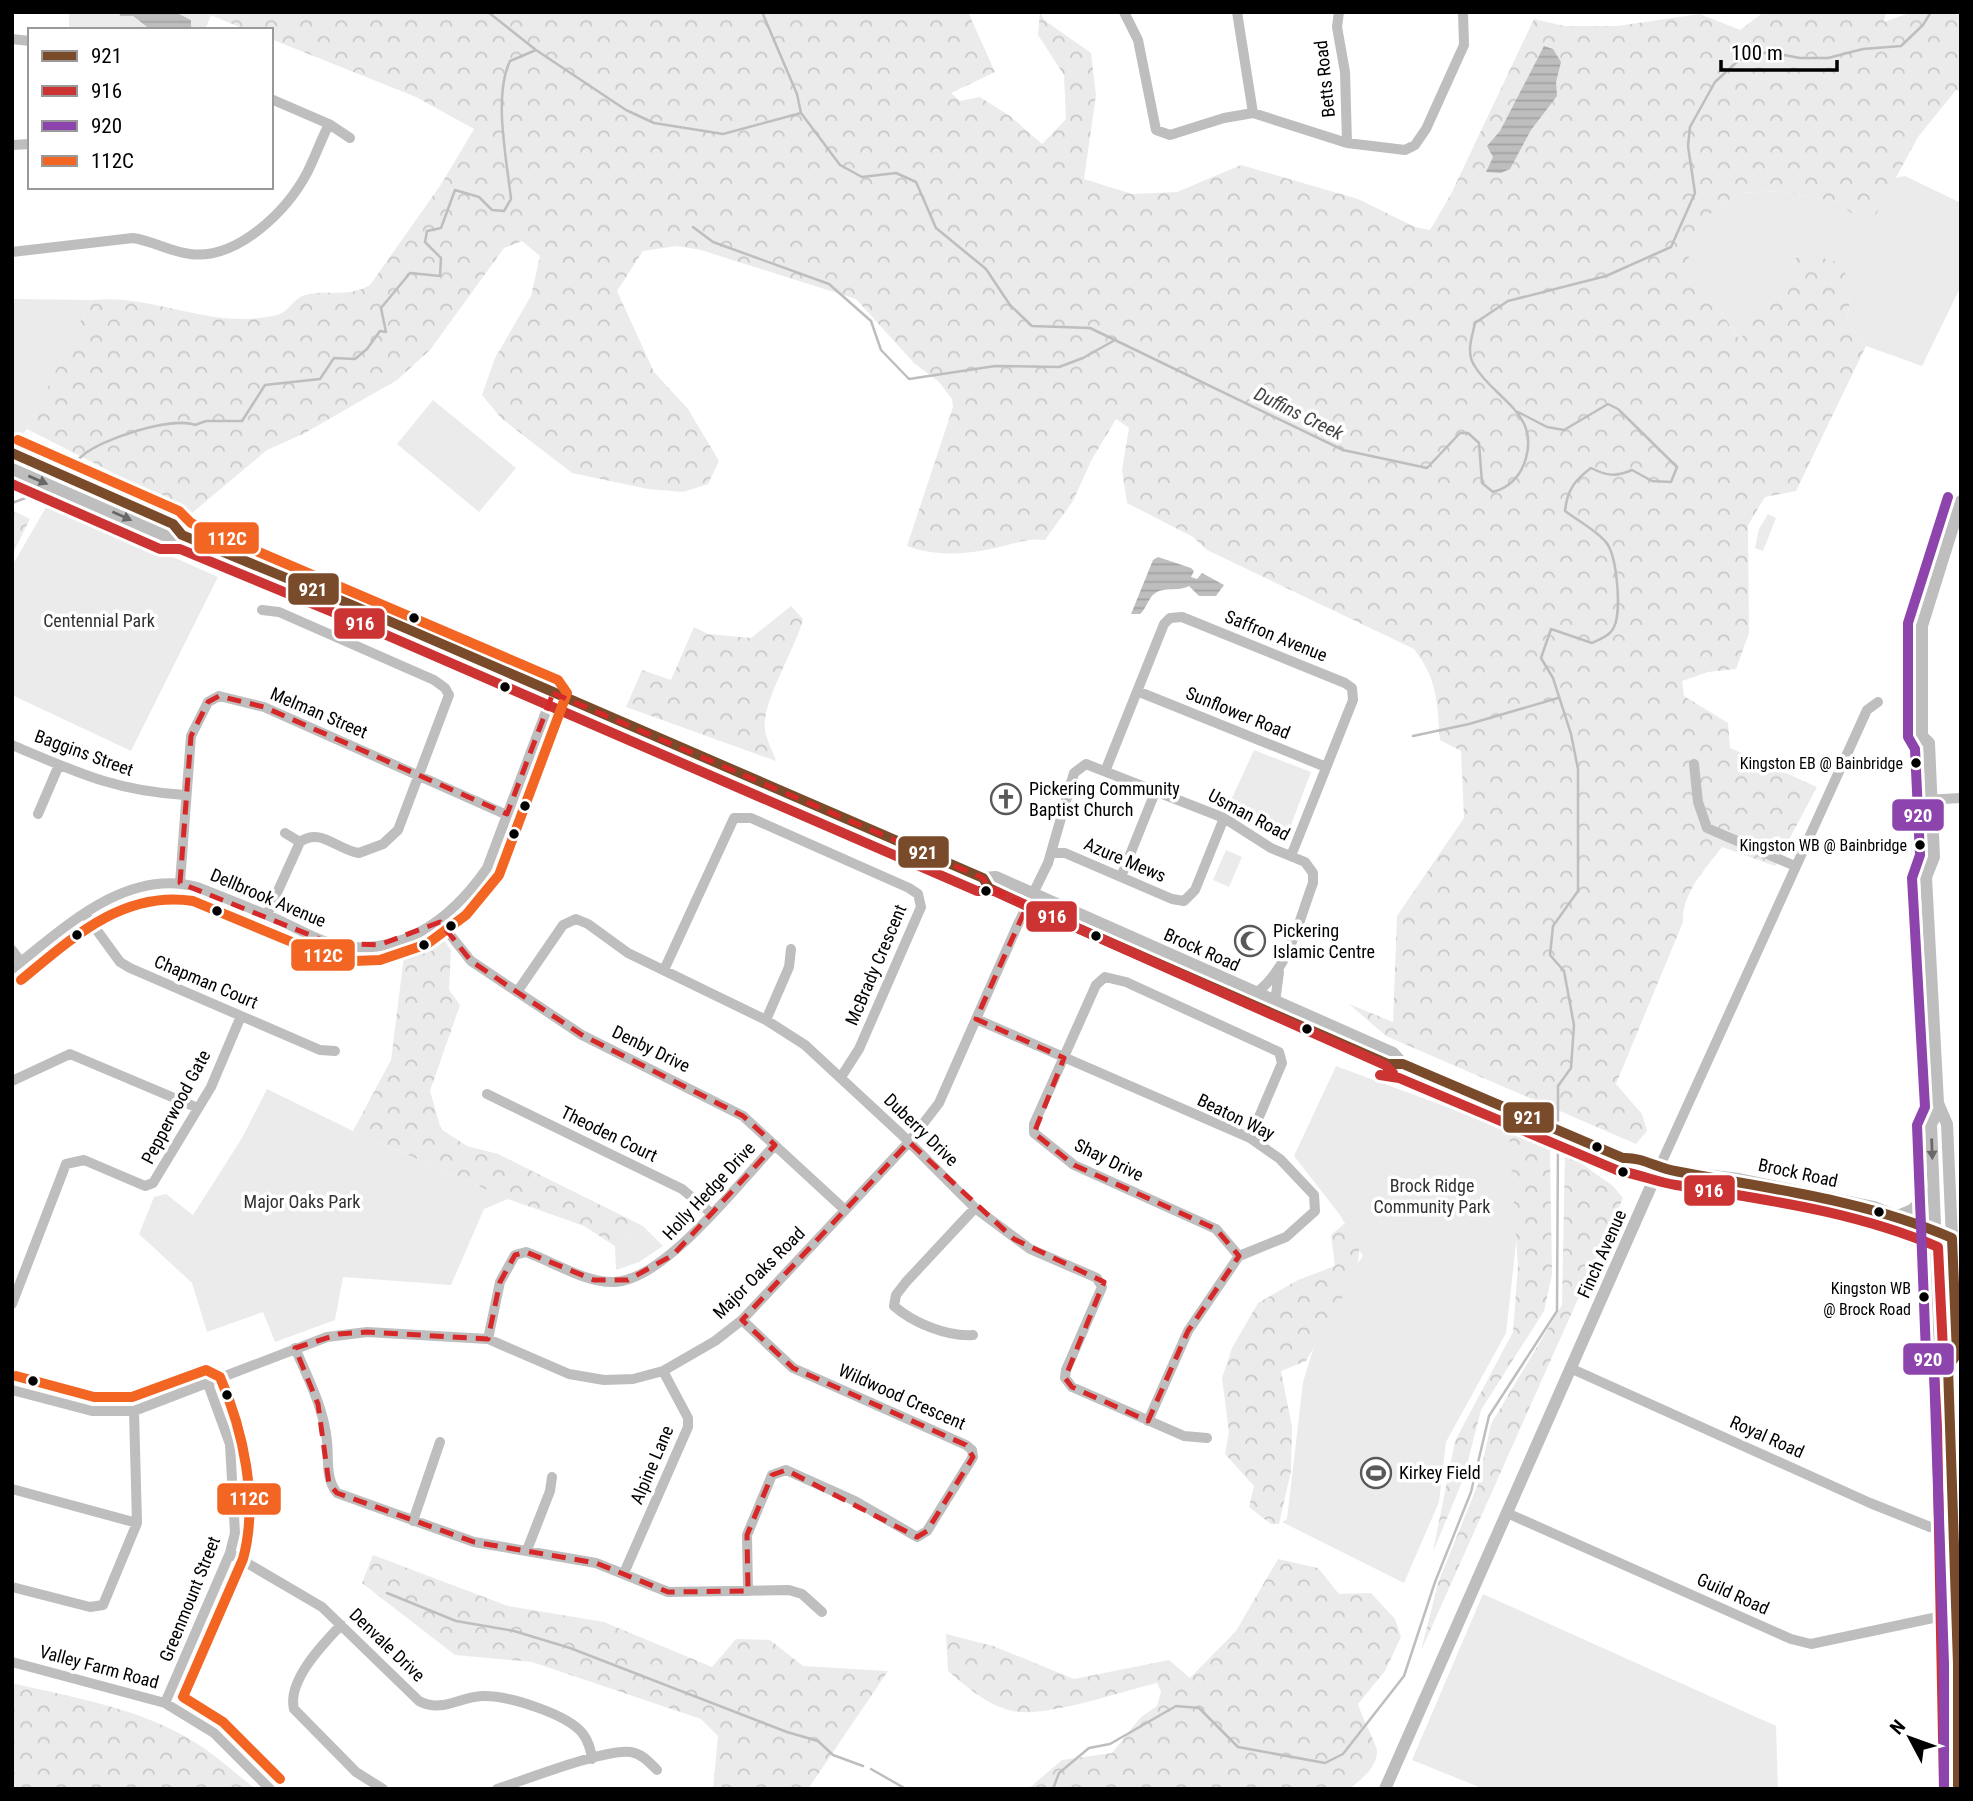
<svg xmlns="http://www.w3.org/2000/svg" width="1973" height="1801" font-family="'Roboto Condensed',sans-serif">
<defs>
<pattern id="forest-crowns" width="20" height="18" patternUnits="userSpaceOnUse" patternTransform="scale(1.75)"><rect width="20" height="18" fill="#ebebeb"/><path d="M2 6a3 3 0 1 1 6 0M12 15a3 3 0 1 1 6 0" fill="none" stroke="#c8c8c8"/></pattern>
<pattern id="water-rules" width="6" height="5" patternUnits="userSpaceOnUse" patternTransform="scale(1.75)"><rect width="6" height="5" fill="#bebebe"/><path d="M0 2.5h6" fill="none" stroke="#a2a2a2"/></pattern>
</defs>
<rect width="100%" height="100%" fill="#fff"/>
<path fill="#ebebeb" d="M69 12H119L121 16H133L151 30H69Z
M175 12H203L211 15 205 30H189L191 20Z
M1905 176 1961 203V286L1922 366 1866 346 1847 322 1851 290 1801 251 1741 341 1687 263 1691 237 1713 211 1740 193 1780 191 1837 202 1869 226 1895 178Z
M12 299 91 300 27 429 18 439 12 436Z
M433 400 516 468 479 512 397 444Z
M49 502 218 577 131 751 12 695V566Z
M1768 514 1776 518 1763 551 1755 548 1759 529Z
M1254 750 1311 772 1285 841 1228 807Z
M1226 850 1242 857 1229 887 1213 880Z
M1336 1066 1528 1137 1506 1333 1446 1442 1439 1502 1404 1583 1282 1522 1287 1519 1303 1382 1327 1305 1363 1256 1340 1215 1294 1156Z
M267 1089 353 1131 508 1199 484 1209 451 1285 343 1277 335 1320 275 1342 263 1312 207 1332 192 1283 139 1234 154 1197 166 1194 193 1215 242 1138Z
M643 1226 663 1246 639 1262 616 1270 615 1246Z
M1483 1594 1776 1726 1778 1789H1484L1412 1760Z"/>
<path fill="url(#forest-crowns)" d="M203 12H968L995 72 951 93 960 101 980 97 1010 116 1042 144 1066 119 1064 75 1038 35 1040 12 1044 20 1091 53 1096 95 1084 179 1132 194 1177 192 1241 165 1358 199 1415 227 1430 230 1451 194 1534 19 1564 26H1617L1700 14 1740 30 1764 12H1886L1884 22 1912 12 1961 13V92L1956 90 1918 137 1869 227 1837 202 1780 191 1740 193 1713 211 1691 237 1688 264 1740 340 1801 251 1842 264 1851 290 1847 322 1866 346 1796 491 1765 497 1748 525 1749 633 1736 669 1708 672 1682 681 1684 696 1728 723 1730 748 1817 787 1775 866 1722 847C1705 870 1682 892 1683 922L1616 1084 1642 1114 1647 1131 1636 1144 1386 1036 1349 1004 1393 1022 1397 916 1464 818 1461 751 1440 740C1437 702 1438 680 1414 649L1207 550 1193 537 1127 503 1122 470 1129 428 1116 419 1091 461 1073 501 1045 540C1027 537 1008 546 990 549 962 555 934 556 907 546L953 407 952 399 939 382 914 363 856 299 701 250 677 246 643 251 617 291 654 372 688 409 719 461 708 484 683 492 648 489 572 473 501 418 482 395 495 358 531 296 540 256 522 241 504 248 430 350 397 380 303 434 267 450 192 513 27 429 91 300C153 293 213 331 277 315 287 313 293 300 302 296 326 288 346 299 370 285L442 183 474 129 416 97 271 39V30H247Z
M12 510 30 519 12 555Z
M791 606 803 619C796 648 761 703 765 729 766 740 773 751 776 761L626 707 642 670 671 680 694 627 708 634 751 638Z
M442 937 451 950 449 990 460 1005 430 1091 441 1129 467 1146 498 1154 643 1226 615 1246 584 1226 508 1199 353 1131 391 1060 404 956Z
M1509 1130 1550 1149 1552 1275 1544 1311 1481 1410 1464 1477 1433 1552 1455 1441 1513 1332 1518 1266Z
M1565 1152 1613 1186 1623 1198 1421 1651 1438 1583 1478 1484 1491 1424 1562 1305Z
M1344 1224 1361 1233 1357 1272 1306 1361 1281 1371 1292 1427 1291 1471 1279 1524H1271L1249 1507 1254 1486 1225 1454 1229 1432 1222 1378 1232 1348 1258 1303 1298 1280 1335 1266 1331 1235Z
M373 1555 508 1606 604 1622 712 1667 736 1639 770 1640 803 1666 888 1671 808 1789H713L718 1736 701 1719 532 1662 455 1655 362 1583Z
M1278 1559 1318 1568 1339 1594 1371 1593 1395 1619 1401 1637 1385 1671 1358 1704C1361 1715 1377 1746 1377 1751 1378 1766 1359 1783 1347 1789H1028L1062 1760 1112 1753 1141 1717 1157 1706 1161 1692 1157 1683C1122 1691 1047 1718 1013 1711 988 1706 967 1687 948 1671L946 1634 993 1646 1074 1679 1169 1660 1190 1678 1236 1631Z
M12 1683C74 1698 141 1708 196 1743 217 1756 236 1774 256 1789H12Z"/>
<path fill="url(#water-rules)" d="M119 12H175L191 20V28L151 30 133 16H120Z
M1544 46 1553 49 1561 62 1556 82 1557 96 1531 130 1510 169 1501 173 1486 172 1493 157 1487 146 1500 131Z
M1158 557 1191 568 1194 571 1191 577 1197 579 1202 573 1224 585 1216 596H1199L1189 586C1178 592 1164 586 1154 594 1148 599 1146 609 1140 614H1131L1153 560Z"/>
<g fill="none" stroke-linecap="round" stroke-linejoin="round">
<path stroke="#bebebe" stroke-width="2.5" d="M488 12 536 50 626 110 654 123 723 134 801 113
M762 12 797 94 801 113 840 165 862 177 896 173 916 182 936 228 986 269 1010 305 1032 326 1090 328 1343 450 1427 468 1460 433H1468L1479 443 1482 483 1493 492C1508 488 1518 479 1524 464 1543 413 1494 400 1474 365 1466 352 1472 337 1475 323L1508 301 1606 276 1671 247 1695 193 1688 146 1690 127 1715 82 1739 60 1768 52 1800 58H1828L1863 49 1901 46 1923 25 1931 12
M693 227 713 242 829 284 871 321 881 350 909 379 995 366 1059 367 1083 358 1115 340
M1518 412 1547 427 1564 430 1608 404 1618 409 1677 467 1671 482 1652 481 1632 470C1616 477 1607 476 1591 468 1575 480 1567 490 1565 511 1577 520 1594 529 1605 541 1617 553 1622 611 1614 627 1610 636 1600 639 1592 643L1551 629 1541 658 1553 678 1571 734 1578 769V891L1553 926 1550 955 1564 971 1574 1025 1571 1068 1558 1086V1126
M67 472C72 467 77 460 82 456 101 439 172 416 195 425L206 421H242L265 385 320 379 334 358 355 359 367 349 380 331 386 332 381 308 410 273 440 276 441 258 425 242 427 231 441 228 455 190 479 197 492 210 504 211 511 199C507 161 493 96 510 61L536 50
M12 503 47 490
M1413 736 1469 724 1558 698
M387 1593 456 1621 514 1631 570 1648 787 1732 818 1741 833 1755 863 1766
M871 1769 906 1789
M1053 1789 1059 1773 1089 1748 1110 1744 1176 1706 1199 1708 1238 1747 1325 1763 1343 1754 1404 1676 1435 1582 1471 1492 1489 1416 1557 1311 1558 1136"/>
<path stroke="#bebebe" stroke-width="10" d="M1124 12 1138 40 1156 130 1170 135 1224 118 1253 113 1347 143 1405 150 1415 145 1426 129 1464 45 1463 12
M1237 12 1253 113
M1339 12 1337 27 1345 72 1347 143
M12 39 30 41
M271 99 329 124 350 138
M12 145 30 144
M12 252 133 238C153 241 171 252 190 254 237 260 286 212 307 173 315 157 321 140 329 124
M262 610 279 612 434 680 445 688 449 695 398 830 383 844 359 853C337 850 321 827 300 842L267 915
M1137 691 1326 767
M12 745C76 772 115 791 185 795
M1694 764 1698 802 1707 828 1795 866
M1106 769 1164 624 1170 618 1182 617 1345 683 1352 688 1353 700 1291 856
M1925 800 1961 798
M38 814 59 765
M285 833 300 842
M1052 853H1065L1172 899 1184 901 1195 890 1224 818
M1121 877 1156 790
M180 883 191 736 208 702 219 696 264 707 507 815
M85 914 120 962 130 968 320 1050 335 1051
M440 922 471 961 582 1035 743 1116 845 1210
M12 950 21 962
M12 969C63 929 126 867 197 887 225 898 253 909 281 921 296 928 313 938 330 943 397 961 451 920 487 868L553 693
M664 970 734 818H751L909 888 918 894 921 907 859 1049 841 1077
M517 992 563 925 576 919 588 924 628 953 766 1020 805 1045 901 1134 975 1208 1030 1249 1097 1278 1102 1287 1066 1370 1065 1378 1072 1387 1184 1436 1207 1438
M1275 1002 1279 972
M976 1019 1250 1138 1280 1159 1314 1195 1315 1211 1286 1237 1239 1256 1188 1331 1148 1421
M766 1020 789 967 791 949
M12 1081 70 1054 198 1108
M487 1094 682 1189 711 1213
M1659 1168 1867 710 1878 702
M1239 1256 1216 1229 1074 1165 1034 1133V1124L1096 985 1105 977 1126 982 1279 1052 1282 1063 1250 1138
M12 1304 66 1164 84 1160 145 1186 153 1183 211 1087 241 1016
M742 1320 793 1368 966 1445 972 1450 973 1457 927 1531 917 1537 855 1501 786 1470 772 1475 747 1535 748 1591
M973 1335C948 1337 913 1323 894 1306L896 1295 906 1282 975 1208
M488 1339 500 1282 515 1255 526 1252C554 1262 583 1282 613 1282 664 1282 740 1181 775 1145
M295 1348C308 1378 324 1409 327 1441 329 1460 325 1478 337 1493L474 1542 596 1563 668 1592 789 1590 802 1594 822 1612
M1570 1368 1870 1503 1930 1527 1951 1530
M12 1390 92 1411H134L327 1337 367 1332 488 1339 569 1374 604 1380 633 1379 663 1371 715 1341 742 1320 909 1142 939 1103 1018 924 1048 863 1074 773 1086 764 1224 818 1271 848 1305 862 1313 873V883C1299 920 1289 969 1256 993
M12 1489 137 1523
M1507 1513 1791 1639 1811 1644 1961 1612
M413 1521 440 1442
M527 1550 550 1491 552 1477
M230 1553 322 1607 419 1701C442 1713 459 1697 482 1696 507 1695 568 1714 583 1734 588 1741 591 1750 592 1759
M624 1573 688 1427V1418L663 1371
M12 1587 90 1607 103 1605 137 1523 134 1411
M341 1625C323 1644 287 1681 294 1709L356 1772 383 1789
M12 1662 165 1703 214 1733 270 1789
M165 1703 230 1553 235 1533 230 1444 208 1384
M497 1789C525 1780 606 1748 631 1752 642 1754 649 1762 657 1770"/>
<path stroke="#bebebe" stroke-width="12" d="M12 453 173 524 182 535
M12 469 166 536 182 535 352 605 983 878 996 877 1393 1053 1403 1064
M1922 736 1929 743 1934 857 1926 877
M983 878 989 888 1388 1064H1403L1623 1158 1631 1157 1672 1171 1739 1179 1874 1207 1961 1242
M1939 1110 1931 1124 1940 1353 1948 1367 1958 1664V1789
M1623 1158 1626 1165C1682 1186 1741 1190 1799 1203 1855 1216 1910 1235 1961 1262
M1900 1215 1912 1210 1933 1191
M1948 1367 1957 1354 1947 1124 1938 1103 1926 877 1918 858 1915 746 1922 736V626L1961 501
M1385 1789 1659 1168"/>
<g stroke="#fff" stroke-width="16">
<path id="bus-1" d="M12 453 173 524 182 535 352 605 983 878 989 888 1027 906 1388 1064H1403L1623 1158C1642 1157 1657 1168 1675 1171 1770 1189 1862 1199 1952 1238L1957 1354 1948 1367 1958 1664V1789"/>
</g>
<g stroke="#fff" stroke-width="16">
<path id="bus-2" d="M12 484 160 549H180L347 618 977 891H994L1385 1065 1393 1073
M1380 1075 1399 1078 1619 1171C1639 1174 1656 1182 1676 1185 1766 1200 1854 1211 1938 1247L1943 1350 1936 1359
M1927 1355 1934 1370 1937 1427 1944 1789"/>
</g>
<g stroke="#fff" stroke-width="16">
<path id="bus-3" d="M1944 1789V1664L1934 1371 1926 1354 1917 1125 1925 1107 1912 878 1920 855 1915 749 1908 737V623L1948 497"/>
</g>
<g stroke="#fff" stroke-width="16">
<path id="bus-4" d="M18 440 179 511 191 523 558 680 567 693 499 875 466 915 427 944 380 960 354 961 328 957 193 901C123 890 72 938 21 980
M16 1376 94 1397H132L206 1370 220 1377C243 1430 259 1501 243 1559L183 1697 223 1722 280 1779"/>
</g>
<use href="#bus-1" stroke="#7a4b2a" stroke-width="10"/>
<use href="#bus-2" stroke="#c33" stroke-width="10"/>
<use href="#bus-3" stroke="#8e44ad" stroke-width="10"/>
<use href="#bus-4" stroke="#f26522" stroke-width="10"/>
</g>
<defs><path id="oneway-solid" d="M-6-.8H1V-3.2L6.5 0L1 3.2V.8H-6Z" transform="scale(1.75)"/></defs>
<g fill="#686868">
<use href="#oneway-solid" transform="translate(38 480) rotate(23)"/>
<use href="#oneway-solid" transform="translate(122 516) rotate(24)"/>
<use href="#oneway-solid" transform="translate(1932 1149) rotate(88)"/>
</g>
<path fill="none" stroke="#d62828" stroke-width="5" stroke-dasharray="14 9" stroke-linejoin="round" d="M553 693 983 878 989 888 1027 906 976 1019 1064 1058 1034 1133 1074 1165 1216 1229 1239 1256 1188 1331 1148 1421 1072 1387 1065 1378 1104 1282 1014 1239 909 1142 742 1320 793 1368 966 1445 973 1457 927 1531 917 1537 786 1470 772 1475 747 1535 748 1591 668 1592 596 1563 474 1542 337 1493 329 1484 318 1404 295 1348 339 1334 367 1332 488 1339 500 1282 515 1255 526 1252 594 1280H628L673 1255 775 1145 743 1116 582 1035 517 992 471 961 440 922 379 945 330 943 180 883 191 736 208 702 219 696 264 707 507 814Z"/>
<defs>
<g id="church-ring" transform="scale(1.575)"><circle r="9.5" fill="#fff" stroke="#595959" stroke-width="1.5"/><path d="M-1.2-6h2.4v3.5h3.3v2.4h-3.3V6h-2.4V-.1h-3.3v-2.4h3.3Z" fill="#595959"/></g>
<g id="mosque-ring" transform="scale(1.575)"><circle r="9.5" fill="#fff" stroke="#595959" stroke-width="1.5"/><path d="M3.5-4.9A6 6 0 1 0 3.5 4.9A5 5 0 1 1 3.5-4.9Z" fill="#595959"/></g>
<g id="stadium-ring" transform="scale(1.575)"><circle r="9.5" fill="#fff" stroke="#595959" stroke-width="1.5"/><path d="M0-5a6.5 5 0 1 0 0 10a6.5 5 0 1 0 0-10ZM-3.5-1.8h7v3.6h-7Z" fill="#595959"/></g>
</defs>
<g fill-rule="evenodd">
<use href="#church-ring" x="1006" y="799"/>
<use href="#mosque-ring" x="1250" y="941"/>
<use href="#stadium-ring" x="1376" y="1473"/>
</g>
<g fill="#000" stroke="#fff" stroke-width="2.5">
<circle cx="414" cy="618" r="6"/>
<circle cx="505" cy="687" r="6"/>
<circle cx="1916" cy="763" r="6"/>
<circle cx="525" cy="806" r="6"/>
<circle cx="514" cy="834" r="6"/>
<circle cx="1920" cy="845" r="6"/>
<circle cx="986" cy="891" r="6"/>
<circle cx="217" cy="911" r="6"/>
<circle cx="451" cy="926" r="6"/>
<circle cx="77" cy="935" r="6"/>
<circle cx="1096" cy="936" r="6"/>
<circle cx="424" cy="945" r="6"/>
<circle cx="1307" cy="1029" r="6"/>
<circle cx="1597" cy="1147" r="6"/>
<circle cx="1623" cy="1172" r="6"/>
<circle cx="1879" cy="1212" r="6"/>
<circle cx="1924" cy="1297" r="6"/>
<circle cx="33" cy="1381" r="6"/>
<circle cx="227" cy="1395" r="6"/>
</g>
<g text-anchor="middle" stroke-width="7" stroke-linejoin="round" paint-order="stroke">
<g font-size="16" fill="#000" stroke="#fff" text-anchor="end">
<text x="1903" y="769">Kingston EB @ Bainbridge</text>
<text x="1907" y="851">Kingston WB @ Bainbridge</text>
<text x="1911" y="1294">Kingston WB<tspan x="1911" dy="21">@ Brock Road</tspan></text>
</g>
<g font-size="18" fill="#000" stroke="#fff">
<text transform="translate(1325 79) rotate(-96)" y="6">Betts Road</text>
<text transform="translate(1276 636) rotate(22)" y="6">Saffron Avenue</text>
<text transform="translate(319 713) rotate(23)" y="6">Melman Street</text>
<text transform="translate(1238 713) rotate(22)" y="6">Sunflower Road</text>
<text transform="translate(84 753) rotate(20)" y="6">Baggins Street</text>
<text transform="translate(1249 815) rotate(28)" y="6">Usman Road</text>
<text transform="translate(1125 860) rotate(23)" y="6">Azure Mews</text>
<text transform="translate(268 898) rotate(23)" y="6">Dellbrook Avenue</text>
<text transform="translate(1202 950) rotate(24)" y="6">Brock Road</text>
<text transform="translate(876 965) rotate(-67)" y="6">McBrady Crescent</text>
<text transform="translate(206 982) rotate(23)" y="6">Chapman Court</text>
<text transform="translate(651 1049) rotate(26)" y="6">Denby Drive</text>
<text transform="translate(176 1107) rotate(-62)" y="6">Pepperwood Gate</text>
<text transform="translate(1236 1117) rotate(26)" y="6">Beaton Way</text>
<text transform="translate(921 1130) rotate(44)" y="6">Duberry Drive</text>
<text transform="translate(609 1134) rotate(26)" y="6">Theoden Court</text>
<text transform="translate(1109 1160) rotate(26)" y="6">Shay Drive</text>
<text transform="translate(1798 1173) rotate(12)" y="6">Brock Road</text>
<text transform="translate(709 1191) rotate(-47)" y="6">Holly Hedge Drive</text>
<text transform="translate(1602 1254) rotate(-66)" y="6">Finch Avenue</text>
<text transform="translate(759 1273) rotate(-45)" y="6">Major Oaks Road</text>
<text transform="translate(902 1397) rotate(24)" y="6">Wildwood Crescent</text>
<text transform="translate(1767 1437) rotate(24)" y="6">Royal Road</text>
<text transform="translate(652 1465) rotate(-67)" y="6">Alpine Lane</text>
<text transform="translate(1733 1594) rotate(24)" y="6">Guild Road</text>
<text transform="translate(190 1599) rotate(-68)" y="6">Greenmount Street</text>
<text transform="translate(387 1645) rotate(44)" y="6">Denvale Drive</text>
<text transform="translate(99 1667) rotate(15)" y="6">Valley Farm Road</text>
</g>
<g font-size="18" fill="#323232" stroke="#fff">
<text x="99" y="627">Centennial Park</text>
<text x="1432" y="1192">Brock Ridge<tspan x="1432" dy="21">Community Park</tspan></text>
<text x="302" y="1208">Major Oaks Park</text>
</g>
<g font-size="18" fill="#000" stroke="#fff" text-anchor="start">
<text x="1029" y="795">Pickering Community<tspan x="1029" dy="21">Baptist Church</tspan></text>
<text x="1273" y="937">Pickering<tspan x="1273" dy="21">Islamic Centre</tspan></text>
<text x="1399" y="1479">Kirkey Field</text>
</g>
<g font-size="19" font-style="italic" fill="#434343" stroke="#fff">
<text transform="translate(1299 413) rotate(26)" y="7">Duffins Creek</text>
</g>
</g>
<g stroke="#fff" stroke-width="2.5">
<rect x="193" y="521" width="67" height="34" rx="7" fill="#f26522"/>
<rect x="287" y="572" width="53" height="34" rx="7" fill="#7a4b2a"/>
<rect x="333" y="607" width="53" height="33" rx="7" fill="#c33"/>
<rect x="1891" y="798" width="54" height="34" rx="7" fill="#8e44ad"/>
<rect x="897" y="835" width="53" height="34" rx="7" fill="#7a4b2a"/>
<rect x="1025" y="900" width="53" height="33" rx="7" fill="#c33"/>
<rect x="290" y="938" width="66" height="34" rx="7" fill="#f26522"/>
<rect x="1502" y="1101" width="53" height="33" rx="7" fill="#7a4b2a"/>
<rect x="1683" y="1174" width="53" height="33" rx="7" fill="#c33"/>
<rect x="1902" y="1342" width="53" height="34" rx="7" fill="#8e44ad"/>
<rect x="216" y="1482" width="66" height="34" rx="7" fill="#f26522"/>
</g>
<g font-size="19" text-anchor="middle" font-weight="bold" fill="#fff">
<text x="227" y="545">112C</text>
<text x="313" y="596">921</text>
<text x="360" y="630">916</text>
<text x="1918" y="822">920</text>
<text x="923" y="859">921</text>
<text x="1052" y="923">916</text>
<text x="323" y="962">112C</text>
<text x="1528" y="1124">921</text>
<text x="1709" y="1197">916</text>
<text x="1928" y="1366">920</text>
<text x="249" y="1505">112C</text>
</g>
<rect width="1973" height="1801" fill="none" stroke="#000000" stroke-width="28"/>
<rect x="28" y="28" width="245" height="161" fill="#ffffff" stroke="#999999" stroke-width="2"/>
<rect x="42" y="51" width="35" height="10" fill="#7a4b2a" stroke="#999999" stroke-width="2"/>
<text x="91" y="63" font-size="21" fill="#000000">921</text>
<rect x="42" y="86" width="35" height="10" fill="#cc3333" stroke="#999999" stroke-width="2"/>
<text x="91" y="98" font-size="21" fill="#000000">916</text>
<rect x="42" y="121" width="35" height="10" fill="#8e44ad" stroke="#999999" stroke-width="2"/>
<text x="91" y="133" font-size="21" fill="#000000">920</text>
<rect x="42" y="156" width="35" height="10" fill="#f26522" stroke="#999999" stroke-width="2"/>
<text x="91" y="168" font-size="21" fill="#000000">112C</text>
<g transform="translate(1910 1738) rotate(311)" stroke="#ffffff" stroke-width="5" paint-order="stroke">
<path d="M0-5L12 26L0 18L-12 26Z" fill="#000000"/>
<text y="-10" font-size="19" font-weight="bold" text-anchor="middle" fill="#000000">N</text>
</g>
<path d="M1721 60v10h116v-10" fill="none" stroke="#000000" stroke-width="3.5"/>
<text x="1731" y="60" font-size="21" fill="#000000" stroke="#ffffff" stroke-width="5" paint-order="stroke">100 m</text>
</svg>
